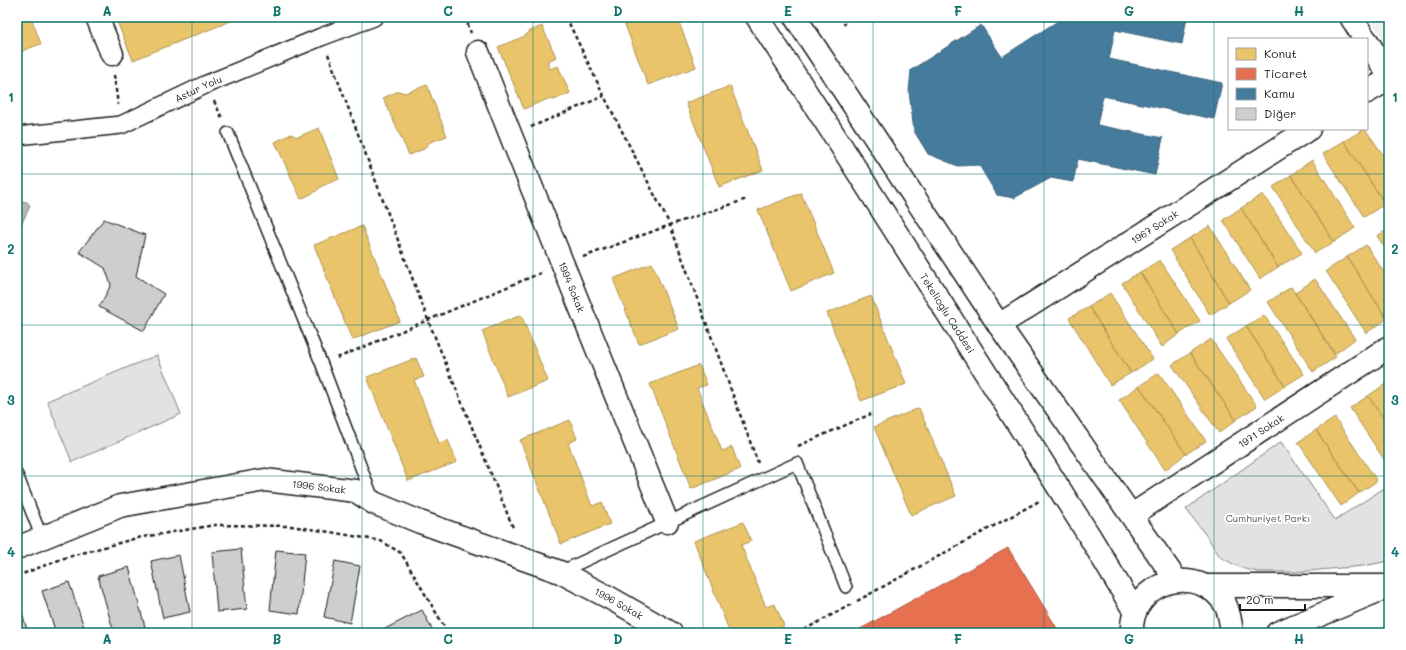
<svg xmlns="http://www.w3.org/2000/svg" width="1406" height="650" font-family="Mali,sans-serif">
<rect width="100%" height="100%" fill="#fff"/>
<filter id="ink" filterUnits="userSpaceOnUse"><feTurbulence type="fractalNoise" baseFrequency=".025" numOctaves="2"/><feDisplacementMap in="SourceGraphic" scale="8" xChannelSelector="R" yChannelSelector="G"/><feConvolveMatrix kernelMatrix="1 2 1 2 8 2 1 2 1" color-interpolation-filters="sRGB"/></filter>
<g filter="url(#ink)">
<path fill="#f0f0f0" d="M1369 17H1389V49Z"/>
<path fill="#e2e2e2" stroke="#7f7f7f" d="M157 355 181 414 72 462 47 401Z
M1281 442 1335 520 1389 485V561L1363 566 1297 572H1258L1241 568 1220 557 1208 538 1186 509Z"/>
<path fill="#b8b8b8" stroke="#7a7a7a" d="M17 201 27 202 30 206 17 233Z"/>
<path fill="#e9c46a" stroke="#ac9253" d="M17 17H31L41 44 24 50 17 58Z
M115 17H241L133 60Z
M622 17H677L696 67 648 85Z
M542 26 556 57 547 62 550 69 558 66 570 93 554 100 548 99 524 109 498 47 525 36 530 31Z
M427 85 447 136 430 142 424 149 409 155 383 98 399 91 405 93Z
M730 86 763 170 719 187 686 103Z
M319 128 339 179 322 186 315 192 301 199 275 142 291 134 297 137Z
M1365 129 1389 163V201L1385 204 1344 141Z
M1344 141 1385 204 1364 217 1323 154Z
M1312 160 1355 228 1334 242 1291 175Z
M1291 175 1334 242 1315 253 1273 187Z
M801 193 834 273 791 291 758 210Z
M1263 194 1302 253 1278 267 1241 208Z
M1241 208 1278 267 1260 279 1223 220Z
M362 226 400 321 352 340 314 245Z
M1210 226 1250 290 1229 303 1190 238Z
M1389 229V254L1377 236Z
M1190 238 1229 303 1210 315 1170 250Z
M1366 245 1389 280V318L1387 319 1347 257Z
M1347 257 1387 319 1366 333 1326 271Z
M1160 260 1200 321 1179 334 1140 272Z
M652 263 679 329 639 344 613 279Z
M1140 272 1179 334 1162 347 1122 283Z
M1315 279 1355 339 1335 354 1295 293Z
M1291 287 1336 357 1313 372 1268 302Z
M1110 293 1153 359 1131 373 1089 307Z
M871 296 906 384 861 401 827 313Z
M1089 307 1131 373 1110 385 1069 318Z
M521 315 548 381 508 397 482 331Z
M1264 315 1304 374 1285 386 1246 326Z
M1246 326 1285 386 1265 399 1226 339Z
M1211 339 1257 406 1236 420 1190 353Z
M1190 353 1236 420 1219 433 1172 365Z
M416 358 424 377 414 380 439 443 448 440 457 462 408 481 367 377Z
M699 365 707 385 697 388 722 451 732 447 740 469 691 489 650 384Z
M1159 373 1206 441 1186 454 1139 386Z
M1387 383 1389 386V427L1368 396Z
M1139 386 1186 454 1165 470 1119 400Z
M1368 396 1389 427V467L1350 408Z
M919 408 956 496 911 515 874 427Z
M1335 418 1377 481 1359 493 1316 430Z
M570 420 577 439 568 443 592 506 602 502 610 524 561 544 520 440Z
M1316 430 1359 493 1341 506 1298 442Z
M743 522 751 541 741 545 766 607 775 604 784 626 767 633H730L694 541Z"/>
<path fill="#e76f51" stroke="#aa5641" d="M1008 548 1060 633H853Z"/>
<path fill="#457b9d" stroke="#395e76" d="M1064 17H1187L1182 44 1115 30 1109 59 1222 83 1214 119 1103 96 1097 125 1163 138 1155 175 1078 159 1073 182 1051 178 1014 198 997 195 979 165 958 166 928 154 914 131 909 92 911 70 981 25 1002 57Z"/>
<path fill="#cecece" stroke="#1c1c1c" d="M104 219 145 235 136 276 164 294 144 331 99 307 111 285 105 268 79 252Z
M241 549 247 609 217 612 212 552Z
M276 550 305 553 299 614 270 610Z
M179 555 190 612 163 618 151 561Z
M335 561 360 566 350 623 324 617Z
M129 567 145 627 122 633H114L98 576Z
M69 582 86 633H56L42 591Z
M17 602H19L28 633H17Z
M422 610 434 633H377Z"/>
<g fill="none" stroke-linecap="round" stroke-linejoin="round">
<g stroke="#1c1c1c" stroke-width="14">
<path id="service" d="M228 133 322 365 373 499
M17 475 42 538
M560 572 797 463 846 587"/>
</g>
<g stroke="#1c1c1c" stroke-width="20">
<g id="pedestrian">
<path id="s1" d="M17 136 121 125 207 84 321 37 374 17"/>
</g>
</g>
<g stroke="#1c1c1c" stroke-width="25">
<g id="minor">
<path d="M97 17 112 54"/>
<path d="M1351 17 1365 39"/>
<path d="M1367 41 1389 76"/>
<path id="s2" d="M478 52 511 136 667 522"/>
<path d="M1367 92 1389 79"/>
<path id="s3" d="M999 325 1309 129"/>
<path id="s4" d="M1132 515 1389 347"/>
<path id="s5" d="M17 548 120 506 265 480 356 491 374 503 420 522 560 572 610 598 671 633"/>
</g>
</g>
<g stroke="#1c1c1c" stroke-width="25">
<path id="tertiary" d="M1205 586H1389
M1277 633 1380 590"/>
</g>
<g stroke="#1c1c1c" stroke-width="25">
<g id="primary">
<path id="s6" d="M757 17 838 141 1090 537 1135 612"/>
<path d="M795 17 999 325 1176 580"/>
<path d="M1132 633C1129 580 1200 561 1226 606 1230 615 1231 624 1232 633"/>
</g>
</g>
<path stroke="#1c1c1c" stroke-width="2.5" stroke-dasharray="4 3" stroke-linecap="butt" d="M465 17 471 33
M566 17 604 96 670 225 758 463
M840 17 845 25
M328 54 428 320 514 530
M114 75 118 105
M214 101 222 118
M531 127 604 96
M583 257 670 225 747 199
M337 358 543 272
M798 446 871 414
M17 576 64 558 137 538 215 525 291 526 336 533 381 541 401 553 448 633
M857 601 1041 500
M798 633 852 604"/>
<use href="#service" stroke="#fff" stroke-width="11"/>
<use href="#pedestrian" stroke="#fff" stroke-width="17"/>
<use href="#minor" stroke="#fff" stroke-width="22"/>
<use href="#tertiary" stroke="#fff" stroke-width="22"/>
<use href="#primary" stroke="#fff" stroke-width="22"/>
</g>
</g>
<path fill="none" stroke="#0f766e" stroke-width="1" stroke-opacity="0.55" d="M192 17V633M362 17V633M533 17V633M703 17V633M873 17V633M1044 17V633M1214 17V633M17 174H1389M17 325H1389M17 476H1389"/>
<g text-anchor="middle" stroke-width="4" stroke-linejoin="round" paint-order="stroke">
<g font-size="10" fill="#1c1c1c" stroke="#fff">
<text dy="4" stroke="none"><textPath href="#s1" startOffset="190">Astur Yolu</textPath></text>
<text dy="4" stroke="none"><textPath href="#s3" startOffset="184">1967 Sokak</textPath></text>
<text dy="4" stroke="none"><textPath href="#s2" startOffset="253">1994 Sokak</textPath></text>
<text dy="4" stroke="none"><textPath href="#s6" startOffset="352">Tekelioglu Caddesi</textPath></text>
<text dy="4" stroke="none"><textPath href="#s4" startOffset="154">1971 Sokak</textPath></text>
<text dy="4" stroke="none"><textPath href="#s5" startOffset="313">1996 Sokak</textPath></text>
<text dy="4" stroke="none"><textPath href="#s5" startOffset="637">1996 Sokak</textPath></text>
</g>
<g font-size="10" fill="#575757" stroke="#fff">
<text x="1268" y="522">Cumhuriyet Parkı</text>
</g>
</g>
<rect width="1406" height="650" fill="none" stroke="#fff" stroke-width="44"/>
<rect x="1228" y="38" width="140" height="92" fill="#ffffff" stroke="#a4a4a4"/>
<rect x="1236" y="48" width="20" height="12" fill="#e9c46a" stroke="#a4a4a4"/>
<text x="1264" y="58" font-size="12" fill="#1c1c1c">Konut</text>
<rect x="1236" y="68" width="20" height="12" fill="#e76f51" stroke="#a4a4a4"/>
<text x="1264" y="78" font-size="12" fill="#1c1c1c">Ticaret</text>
<rect x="1236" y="88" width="20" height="12" fill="#457b9d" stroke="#a4a4a4"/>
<text x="1264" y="98" font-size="12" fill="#1c1c1c">Kamu</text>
<rect x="1236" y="108" width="20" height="12" fill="#cecece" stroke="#a4a4a4"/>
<text x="1264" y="118" font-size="12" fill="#1c1c1c">Diğer</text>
<path d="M1240 604v6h65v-6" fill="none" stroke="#1c1c1c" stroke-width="2"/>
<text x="1246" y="604" font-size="12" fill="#1c1c1c" stroke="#ffffff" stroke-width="3" paint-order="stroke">20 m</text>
<rect x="22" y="22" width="1362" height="606" fill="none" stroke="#0f766e" stroke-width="1.5"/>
<g font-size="13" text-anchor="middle" font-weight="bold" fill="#0f766e">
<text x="107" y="16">A</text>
<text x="277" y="16">B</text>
<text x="448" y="16">C</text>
<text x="618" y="16">D</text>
<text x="788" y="16">E</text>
<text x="958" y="16">F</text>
<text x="1129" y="16">G</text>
<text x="1299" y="16">H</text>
<text x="11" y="102">1</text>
<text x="1395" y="102">1</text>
<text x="11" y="254">2</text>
<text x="1395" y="254">2</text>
<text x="11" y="405">3</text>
<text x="1395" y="405">3</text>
<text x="11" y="557">4</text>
<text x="1395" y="557">4</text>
<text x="107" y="644">A</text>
<text x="277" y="644">B</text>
<text x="448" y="644">C</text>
<text x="618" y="644">D</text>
<text x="788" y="644">E</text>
<text x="958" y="644">F</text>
<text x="1129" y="644">G</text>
<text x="1299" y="644">H</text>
</g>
</svg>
